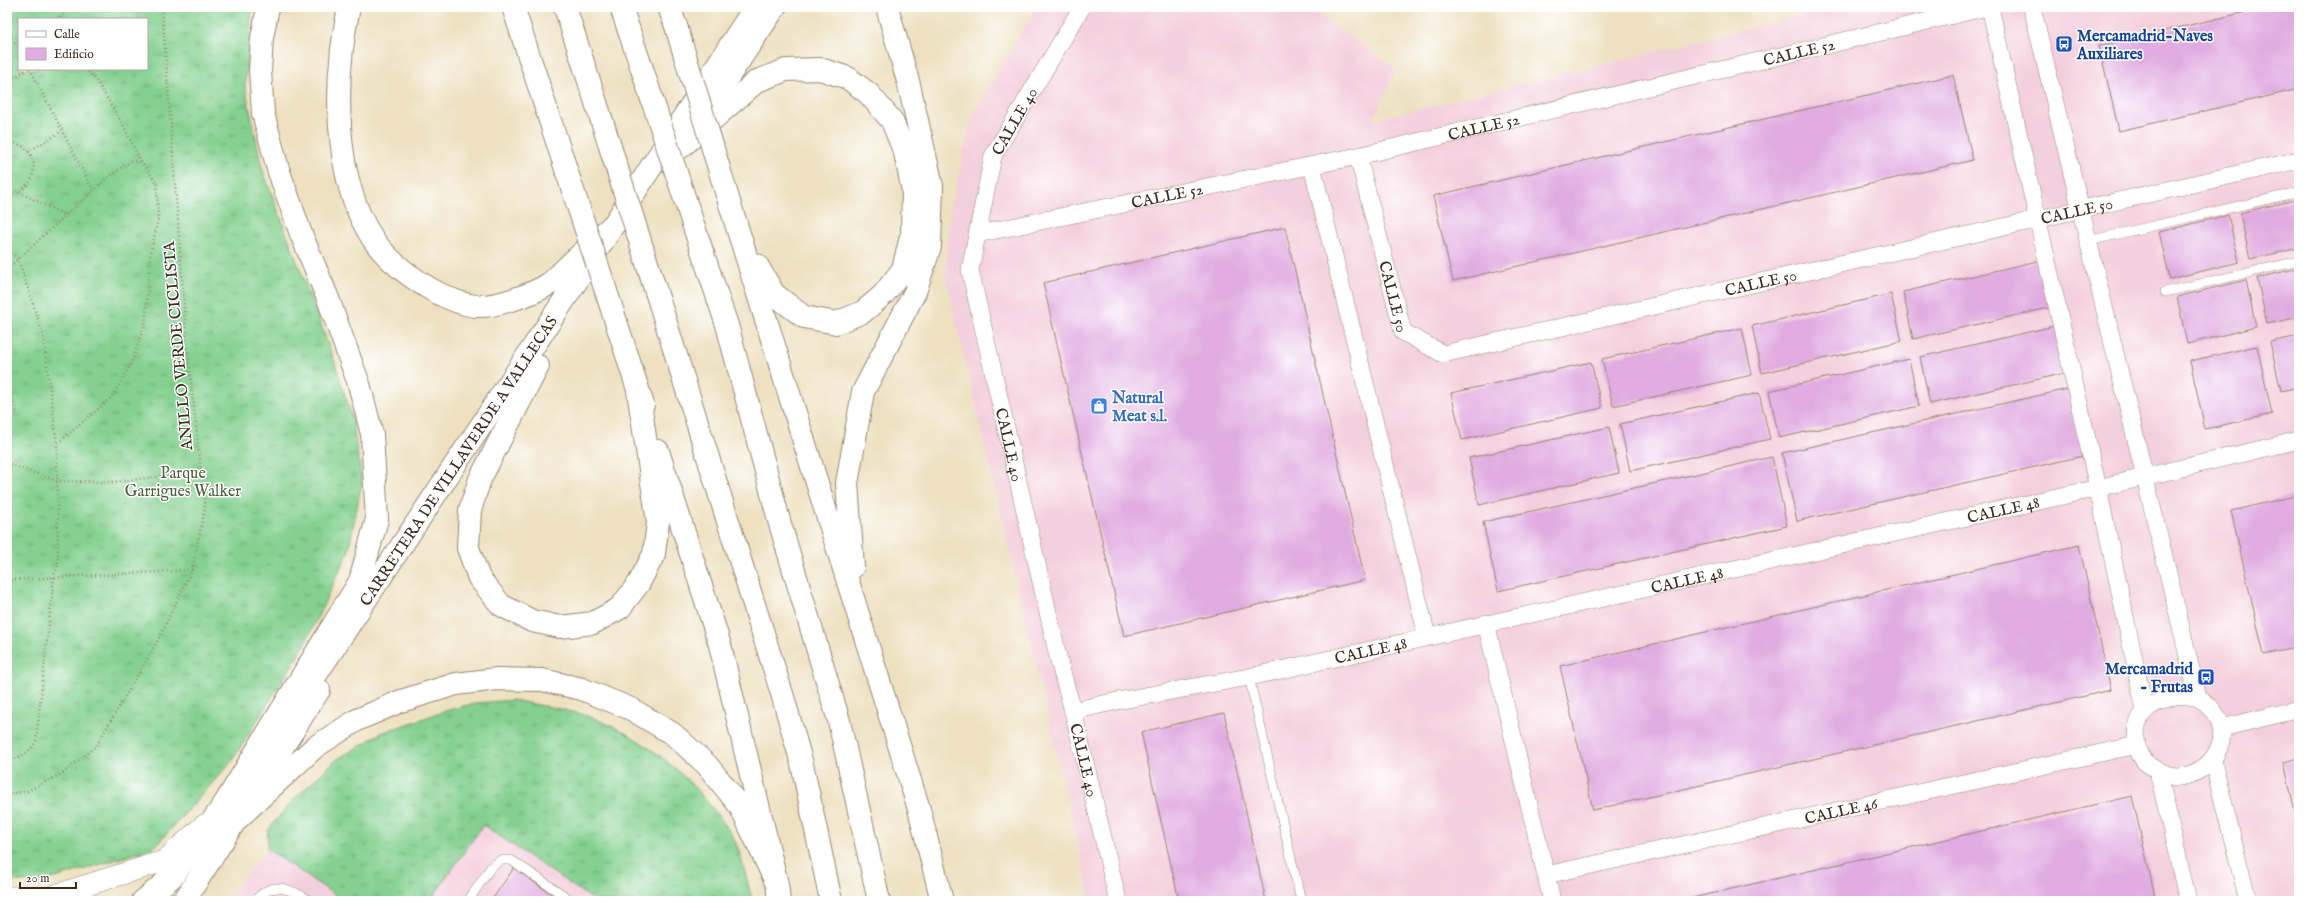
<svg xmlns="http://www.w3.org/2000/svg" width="2306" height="908" font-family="'IM FELL English',serif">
<defs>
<pattern id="grass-tufts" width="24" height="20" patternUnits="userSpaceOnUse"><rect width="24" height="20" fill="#83d08f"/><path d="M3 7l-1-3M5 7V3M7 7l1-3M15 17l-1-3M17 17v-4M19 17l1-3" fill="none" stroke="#6ca974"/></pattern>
</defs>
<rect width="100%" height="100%" fill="#fff"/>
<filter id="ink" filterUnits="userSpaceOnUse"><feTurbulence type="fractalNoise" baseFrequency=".025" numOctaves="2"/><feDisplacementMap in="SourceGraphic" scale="8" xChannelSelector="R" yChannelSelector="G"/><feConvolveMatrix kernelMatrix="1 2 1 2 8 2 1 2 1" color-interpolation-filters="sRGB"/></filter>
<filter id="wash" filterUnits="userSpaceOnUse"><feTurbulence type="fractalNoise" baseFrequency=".012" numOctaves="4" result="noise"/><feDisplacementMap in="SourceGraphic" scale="16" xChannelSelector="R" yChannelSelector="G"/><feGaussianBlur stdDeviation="0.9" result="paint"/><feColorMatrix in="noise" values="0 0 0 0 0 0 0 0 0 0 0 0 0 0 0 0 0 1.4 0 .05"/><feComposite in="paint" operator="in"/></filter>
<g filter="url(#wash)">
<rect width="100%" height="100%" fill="#eee1c1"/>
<path fill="#f4cfdd" d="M1036 7H1307L1396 69 1373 120 1838 7H2299V901H1091L945 274 950 211 972 117Z
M483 825 595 901H430Z
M267 849 344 901H226Z"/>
<path fill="url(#grass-tufts)" stroke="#5f7d56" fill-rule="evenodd" d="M7 7H252L245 86 262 168 334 360 352 418 362 482 348 553 304 646 232 761 154 848 39 883 7 880ZM19 19H147V69H19Z
M513 700C540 706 570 709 596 719 652 741 701 786 733 837 741 851 747 884 753 901H595L483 825 430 901H344L267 849 268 830 291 802 336 760 381 733 445 711 476 703Z"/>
<g id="blocks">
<path fill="#e1ace1" d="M2268 7H2299V89L2119 131 2099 46Z
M1953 75 1973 160 1453 281 1433 196Z
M2299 199V248L2250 259 2240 213Z
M2228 215 2239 262 2170 279 2159 232Z
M1285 227 1365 580 1124 636 1043 283Z
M2042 260 2053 307 1913 339 1903 292Z
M2299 268V317L2267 324 2257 278Z
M2246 280 2256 327 2187 344 2177 297Z
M1891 294 1902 341 1762 373 1752 326Z
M2059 325 2070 372 1930 404 1920 357Z
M1742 328 1752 375 1613 406 1602 359Z
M2299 336V387L2281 391 2270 342Z
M2257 346 2272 414 2205 429 2190 361Z
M1909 359 1919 406 1779 438 1769 391Z
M1591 362 1602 408 1462 440 1451 393Z
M2068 389 2083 456 1797 521 1782 453Z
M1759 393 1770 439 1630 471 1620 424Z
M1609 427 1619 473 1479 505 1469 458Z
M1772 457 1787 526 1498 591 1483 522Z
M2299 495V647L2264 655 2231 511Z
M2079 545 2111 690 1593 810 1560 666Z
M1224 713 1266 901H1179L1141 732Z
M2299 758V826H2298L2284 762Z
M2132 796 2156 901H1685L1684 900Z
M514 868 561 901H491Z"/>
</g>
</g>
<g filter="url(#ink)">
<use href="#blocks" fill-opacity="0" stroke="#948670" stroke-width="1"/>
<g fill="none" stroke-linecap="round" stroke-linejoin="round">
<g stroke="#948670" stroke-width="10">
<path id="service" d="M2088 241 2299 192
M2165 292 2299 261
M1249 677 1301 901
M255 901C272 879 291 889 310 901
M468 901 491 867 501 860H511L572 901"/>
</g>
<g stroke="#948670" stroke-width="18">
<g id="minor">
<path id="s1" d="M1082 7 993 156 970 270 1060 665 1073 711 1118 901"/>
<path d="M1990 7 2098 488 2145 711"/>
<path d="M2032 7 2198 698"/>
<path id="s2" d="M1358 156 1403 332 1443 354 2299 160"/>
<path d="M1312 166 1427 636"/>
<path id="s3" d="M977 234 1358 156 1987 7"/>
<path d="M1486 623 1552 901"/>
<path d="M2178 695C2184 696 2190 696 2196 697 2200 698 2203 702 2206 704 2238 729 2217 772 2180 777 2171 778 2157 770 2149 765 2133 755 2132 724 2145 711 2154 702 2166 699 2178 695Z"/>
<path id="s4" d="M1073 711 1117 701 1249 677 2098 488 2299 440"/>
<path d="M2222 728 2299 709"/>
<path d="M2213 761 2248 901"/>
<path d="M2158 771 2188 901"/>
<path id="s5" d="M1546 875 2137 745"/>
</g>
</g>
<g stroke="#948670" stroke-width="22">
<path id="tertiary" d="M7 897H49L164 861 204 825"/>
</g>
<g stroke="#948670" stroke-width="24">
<g id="secondary">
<path d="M708 107 775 7"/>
<path id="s6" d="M300 699 590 261 755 7"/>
<path d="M143 901 173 876 233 792"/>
<path d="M184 901 319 690"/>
</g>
</g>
<g stroke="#948670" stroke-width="24">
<path id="motorway" d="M349 7C334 76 332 178 373 239 387 260 410 277 432 290 445 297 461 305 477 306 496 307 533 294 549 284 556 279 562 271 569 265 584 251 600 237 616 222
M513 7 562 157
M565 7 600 115
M621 7 642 69
M669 7 676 26
M681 147 757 81 786 70 820 69 848 78 869 94 892 121 905 153 913 191 912 233 903 269 884 294 863 312 836 323 804 317 774 294 757 265
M727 195 919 809 942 901
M697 236 727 325 780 524 839 721 879 901
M660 304 783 697 802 764 831 901
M623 343 643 405
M538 366 480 479 470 510 468 548 479 578 501 605 532 621 560 627 593 623 620 608 639 583 654 554 658 522 638 391
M658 451 720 645 777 884 779 901
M853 567 847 483 863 392 915 292 930 247 932 186 909 85 887 7
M222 808 360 581 377 519 372 434 359 384 327 296 301 234 278 169 263 113 260 71 262 38 268 7
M234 822 315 747 357 720 401 701 456 684 497 679 542 680 582 689 631 709 673 734 707 765 740 806 777 884"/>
</g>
<path stroke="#948670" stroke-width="2.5" stroke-dasharray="1 3" stroke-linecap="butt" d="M56 19 75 7
M7 47 19 41
M30 69 93 190
M7 81 28 69
M7 143C41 140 44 193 7 193
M28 152 62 131
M19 192 65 215
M7 251 18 259 43 334 57 444
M7 269 107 178 131 161 141 162
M7 380 17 414H7
M7 463 57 481 115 482 201 471
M7 580 192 570
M7 584 11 580
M7 760C21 758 29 753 36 741L54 576 58 565 57 444 112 397 131 364 145 324 150 256 158 219 157 183 141 162 122 123 96 80 86 69
M7 794 27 791 63 773 96 746 156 644 192 570 205 508 187 345 162 7"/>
<use href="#service" stroke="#fff" stroke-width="9"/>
<use href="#minor" stroke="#fff" stroke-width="17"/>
<use href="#tertiary" stroke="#fff" stroke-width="21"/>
<use href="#secondary" stroke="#fff" stroke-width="22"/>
<use href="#motorway" stroke="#fff" stroke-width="22"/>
<g stroke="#948670" stroke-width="24" stroke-linecap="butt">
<path id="motorway-bridge" d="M676 26 727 195
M642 69 697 236
M600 115 660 304
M562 157 623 343"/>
</g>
<use href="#motorway-bridge" stroke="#fff" stroke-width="22"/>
</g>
</g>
<defs>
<g id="bus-square" transform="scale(0.9)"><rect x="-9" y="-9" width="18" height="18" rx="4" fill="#1a4fb4" stroke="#fff"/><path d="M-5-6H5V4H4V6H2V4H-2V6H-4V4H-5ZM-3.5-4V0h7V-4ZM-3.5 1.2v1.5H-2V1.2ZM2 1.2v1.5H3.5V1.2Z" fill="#fff"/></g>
<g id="shop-square" transform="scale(0.9)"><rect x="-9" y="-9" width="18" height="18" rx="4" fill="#3f7fe0" stroke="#fff"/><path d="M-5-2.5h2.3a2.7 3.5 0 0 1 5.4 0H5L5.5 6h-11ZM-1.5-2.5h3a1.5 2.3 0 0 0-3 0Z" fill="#fff"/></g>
</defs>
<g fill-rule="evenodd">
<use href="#bus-square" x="2064" y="44"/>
<use href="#shop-square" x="1099" y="406"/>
<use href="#bus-square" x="2206" y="677"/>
</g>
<g text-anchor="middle" stroke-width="3" stroke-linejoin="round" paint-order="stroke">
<g font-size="16" font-weight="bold" fill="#164399" stroke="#fff" text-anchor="start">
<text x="2077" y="41">Mercamadrid-Naves<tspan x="2077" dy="18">Auxiliares</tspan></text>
<text x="2193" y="674" text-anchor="end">Mercamadrid<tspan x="2193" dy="18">- Frutas</tspan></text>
</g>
<g font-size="16" fill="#3b2a1e" stroke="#fff">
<text dy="6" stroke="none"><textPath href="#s3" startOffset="842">CALLE 52</textPath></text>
<text transform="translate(1014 121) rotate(-60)" y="6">CALLE 40</text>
<text dy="6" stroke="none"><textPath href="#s3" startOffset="518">CALLE 52</textPath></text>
<text dy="6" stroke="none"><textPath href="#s3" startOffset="194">CALLE 52</textPath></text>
<text dy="6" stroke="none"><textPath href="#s2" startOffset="877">CALLE 50</textPath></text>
<text dy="6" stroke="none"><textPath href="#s2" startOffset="553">CALLE 50</textPath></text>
<text dy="6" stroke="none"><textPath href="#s2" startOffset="145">CALLE 50</textPath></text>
<text transform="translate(177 346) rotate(-95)" y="6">ANILLO VERDE CICLISTA</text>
<text dy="6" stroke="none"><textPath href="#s1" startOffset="469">CALLE 40</textPath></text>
<text dy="6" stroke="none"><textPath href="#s6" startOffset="286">CARRETERA DE VILLAVERDE A VALLECAS</textPath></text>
<text dy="6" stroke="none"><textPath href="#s4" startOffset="952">CALLE 48</textPath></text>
<text dy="6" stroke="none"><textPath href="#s4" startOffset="628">CALLE 48</textPath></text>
<text dy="6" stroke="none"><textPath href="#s4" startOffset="304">CALLE 48</textPath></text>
<text dy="6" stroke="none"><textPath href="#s1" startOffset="793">CALLE 40</textPath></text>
<text dy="6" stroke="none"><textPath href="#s5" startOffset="302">CALLE 46</textPath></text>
</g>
<g font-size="16" font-weight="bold" fill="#366cbe" stroke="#fff" text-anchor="start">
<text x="1112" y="403">Natural<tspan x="1112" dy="18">Meat s.l.</tspan></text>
</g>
<g font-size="16" fill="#515c40" stroke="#fff">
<text x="183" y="478">Parque<tspan x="183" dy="18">Garrigues Walker</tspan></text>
</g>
</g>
<rect width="2306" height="908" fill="none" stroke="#fff" stroke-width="24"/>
<rect x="18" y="18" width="130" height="52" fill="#ffffff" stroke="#b1aaa5"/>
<rect x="26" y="31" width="20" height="6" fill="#ffffff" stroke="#b1aaa5"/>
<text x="54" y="38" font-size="12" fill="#3b2a1e">Calle</text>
<rect x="26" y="48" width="20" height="12" fill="#e1ace1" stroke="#b1aaa5"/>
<text x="54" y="58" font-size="12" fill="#3b2a1e">Edificio</text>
<path d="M20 882v6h56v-6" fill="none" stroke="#3b2a1e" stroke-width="2"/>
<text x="26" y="882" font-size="12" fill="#3b2a1e" stroke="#ffffff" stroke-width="3" paint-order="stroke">20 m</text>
</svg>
